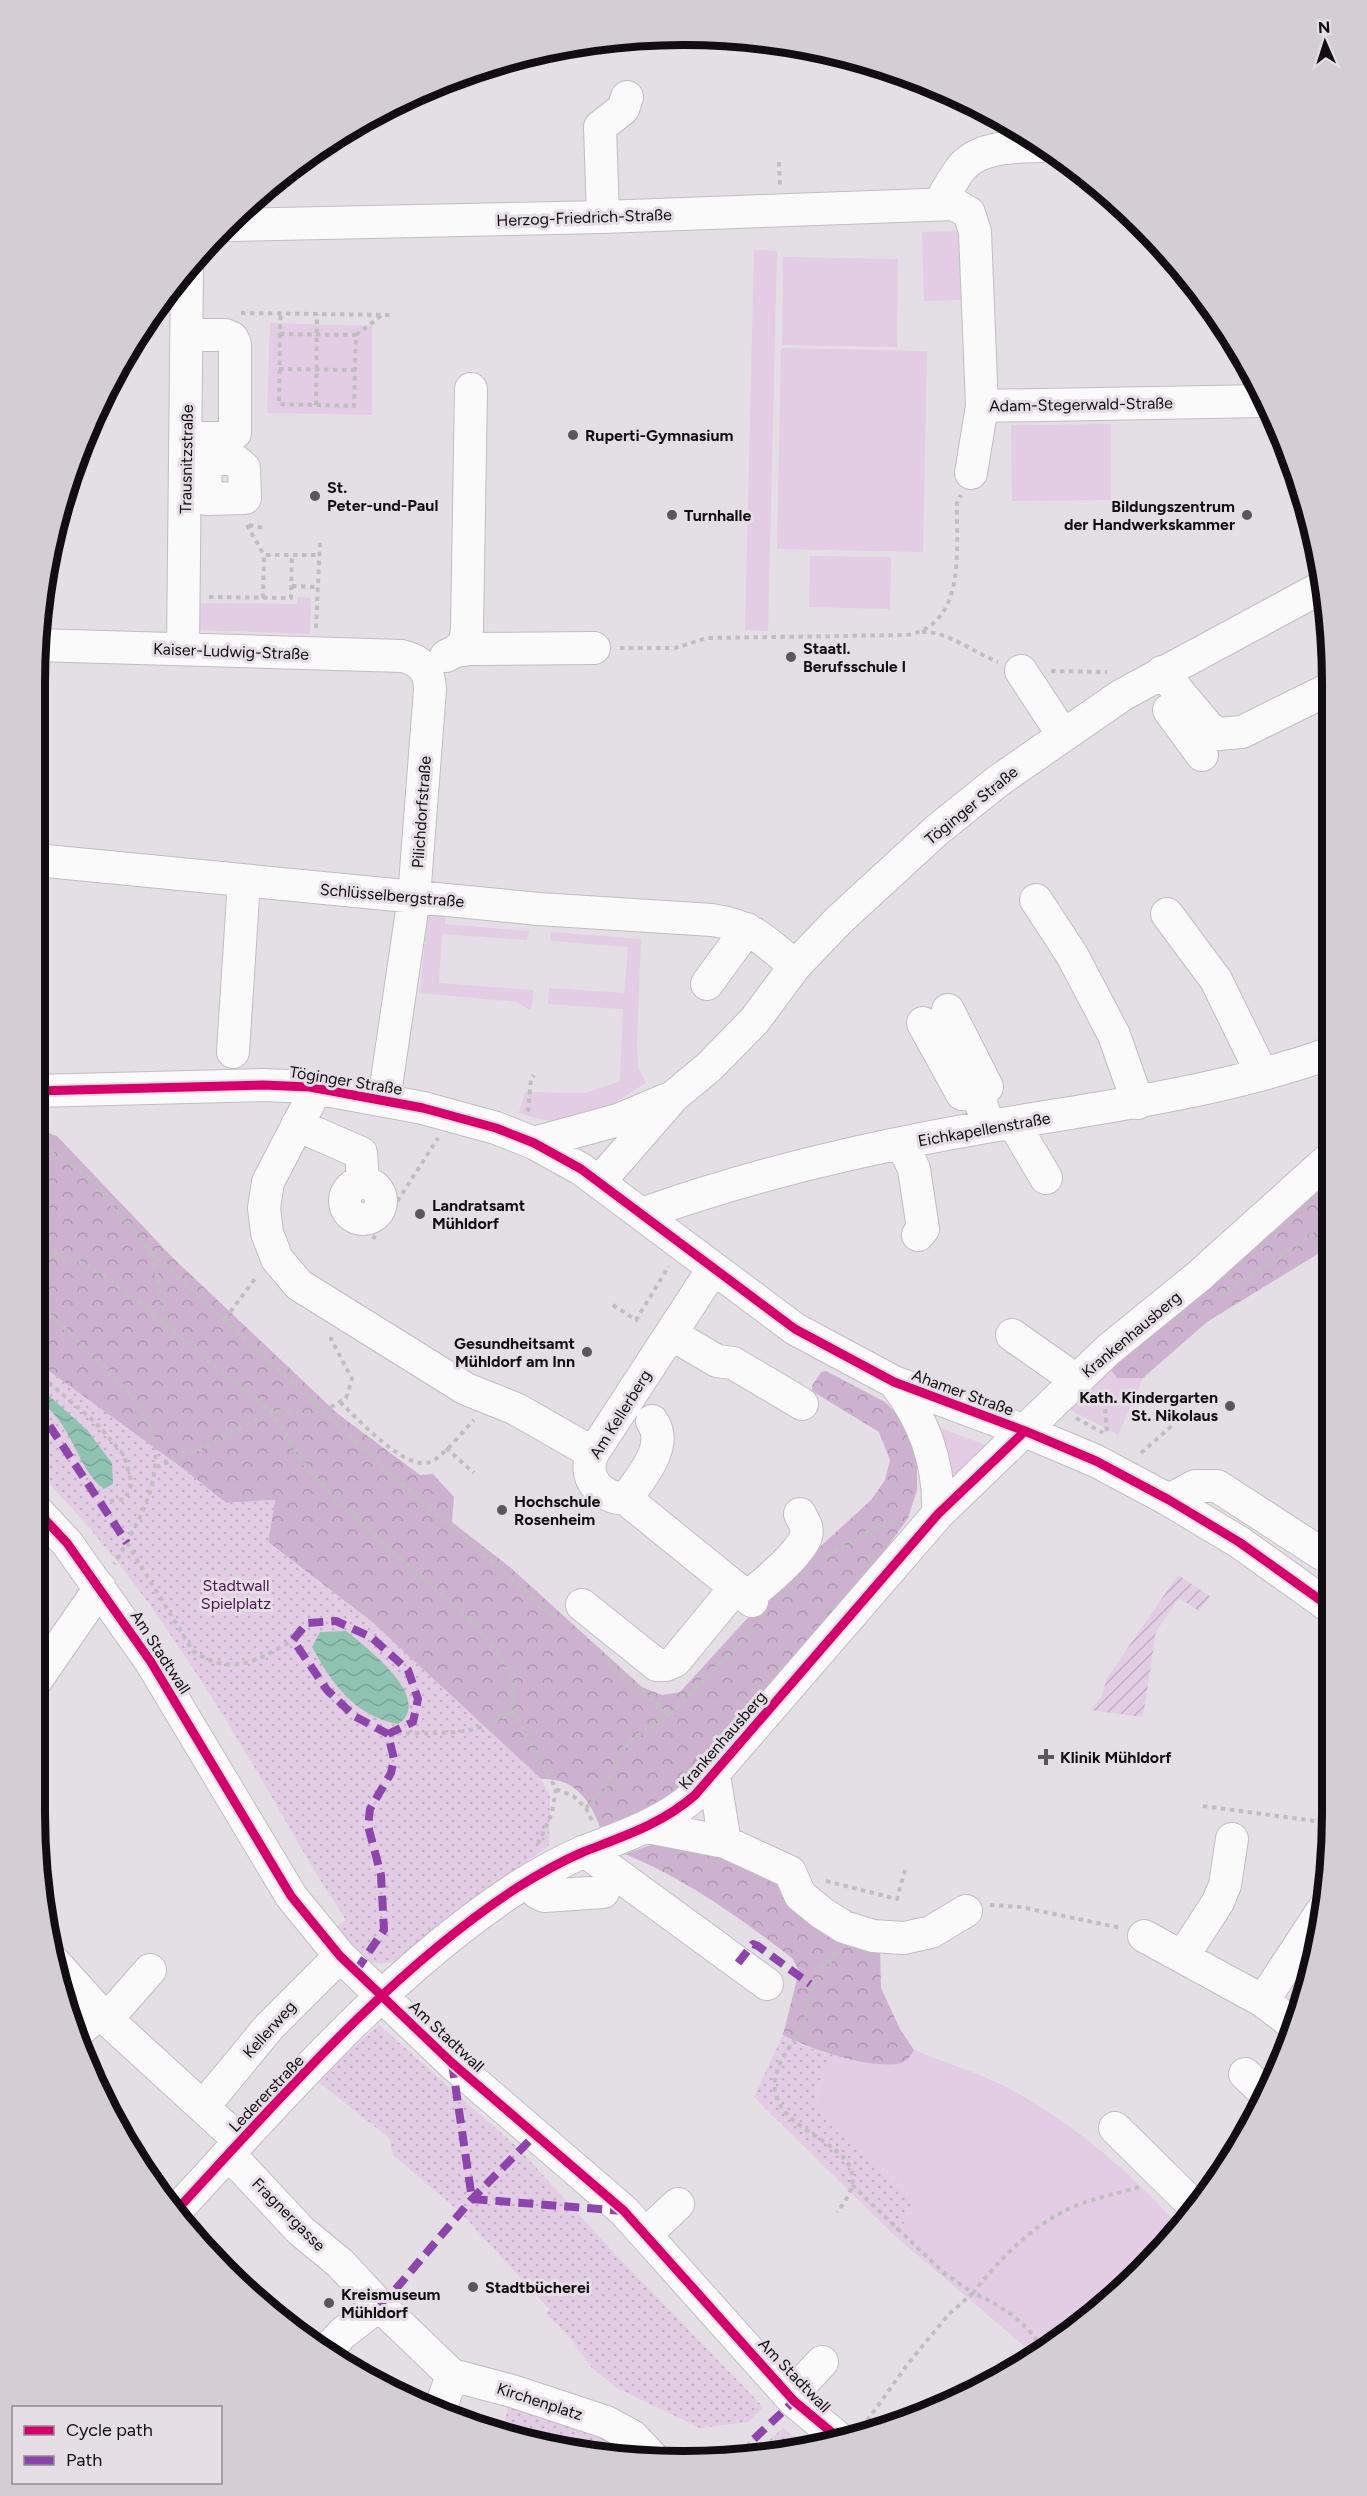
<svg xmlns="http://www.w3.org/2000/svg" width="1367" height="2496" font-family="Figtree,sans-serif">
<defs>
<pattern id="forest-crowns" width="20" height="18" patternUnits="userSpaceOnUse" patternTransform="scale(1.5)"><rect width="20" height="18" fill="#cdb2d0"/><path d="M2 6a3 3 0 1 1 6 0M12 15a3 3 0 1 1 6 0" fill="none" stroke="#af98b2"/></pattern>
<pattern id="park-dots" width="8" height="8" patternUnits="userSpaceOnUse" patternTransform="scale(1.5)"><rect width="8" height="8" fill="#e2cde4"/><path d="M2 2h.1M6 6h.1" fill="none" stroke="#c1afc3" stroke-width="1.8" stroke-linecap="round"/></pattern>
<pattern id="garden-furrows" width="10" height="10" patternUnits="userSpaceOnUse" patternTransform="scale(1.5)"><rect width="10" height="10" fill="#e2cde4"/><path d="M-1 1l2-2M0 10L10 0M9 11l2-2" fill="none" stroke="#c1afc3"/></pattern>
<pattern id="water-waves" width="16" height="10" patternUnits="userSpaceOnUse" patternTransform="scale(1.5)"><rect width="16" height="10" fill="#8fc2b0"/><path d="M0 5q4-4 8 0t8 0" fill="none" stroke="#7aa696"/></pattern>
</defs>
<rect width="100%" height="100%" fill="#e4dfe4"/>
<path fill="#e2cde4" d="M961 231 963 300 924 301 922 232Z
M754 250 777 251 768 631 745 630Z
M783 257 898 259 897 347 782 345Z
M270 323 372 326V415L267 413Z
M781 348 927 351 923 552 777 549Z
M1111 424V500L1012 501 1011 425Z
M810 556 891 557 890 609 809 607Z
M297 597 311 598 310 634 198 630 195 603 297 604Z
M428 909 445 910V924L529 931 527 940 442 934 439 983 533 990 532 1006 529 1010 517 1002 420 993Z
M551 932 641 939 637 1043 638 1067 646 1083C618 1100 586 1126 551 1121 541 1120 530 1116 519 1113L525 1092 586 1093 620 1081 623 1009 548 1004 549 988 624 993 628 947 551 941Z
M1107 1365 1117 1378H1143L1118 1435 1067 1408Z
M933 1425 986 1445 948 1484Z
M914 2050C946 2063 982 2074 1012 2090 1076 2125 1132 2174 1180 2227L1112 2300 1036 2356 895 2236 916 2205C908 2195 901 2185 892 2176 874 2160 823 2128 818 2106 814 2086 824 2070 837 2056L884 2064 909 2058Z"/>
<path fill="url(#forest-crowns)" d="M35 1128 57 1136 174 1259 338 1414 420 1475 433 1474 454 1497 452 1522 511 1568 642 1687 662 1695 680 1692 774 1589 871 1500 885 1480 890 1460 879 1432 812 1391V1386L821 1372 826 1371 885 1402 902 1419 910 1436 917 1463V1490L908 1518 865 1578 684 1787 654 1811 600 1827C589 1798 574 1778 541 1779L372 1622 268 1542 275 1500 226 1503 186 1471 35 1361Z
M1329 1174V1247L1207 1322 1143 1378H1117L1107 1365Z
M662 1841 721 1843 880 1946 881 1988 900 2029 914 2050C910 2057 906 2063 897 2064 866 2068 810 2049 783 2035L799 1971 792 1958C740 1918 686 1879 625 1854Z"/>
<path fill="url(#park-dots)" d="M35 1361 186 1471 226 1503 275 1500 268 1543 372 1622 541 1779 550 1796 549 1845 399 1960C364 1971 356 1953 335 1928L346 1920C308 1864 277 1803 241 1745 181 1645 118 1552 35 1469Z
M379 2025 519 2149 614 2253 746 2389 763 2407 748 2422 700 2428 617 2388 592 2368 568 2335 546 2314 550 2310 460 2212 393 2155 389 2138 316 2080Z
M783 2035 804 2046 837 2056C824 2070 813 2086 818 2106 823 2128 875 2160 892 2177 901 2185 908 2196 916 2205L895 2236 754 2097Z
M508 2408H517L606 2428 641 2460 630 2458 628 2450 602 2454 502 2435Z
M783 2428 804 2447 753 2456 755 2453Z"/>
<path fill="url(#garden-furrows)" d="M1178 1575 1210 1596 1199 1611 1179 1598 1156 1632 1143 1717 1090 1710 1101 1698 1107 1678Z"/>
<path fill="url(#water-waves)" d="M35 1383 87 1430 112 1463 113 1484 104 1489C76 1469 72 1418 35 1399Z
M346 1631C366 1647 435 1699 398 1724 355 1716 332 1684 312 1647L320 1632Z"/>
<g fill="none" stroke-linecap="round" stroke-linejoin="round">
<g stroke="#c1bdc1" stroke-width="34">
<path id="minor" d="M940 202C947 191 954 176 963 166 982 146 1015 147 1040 146
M603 217 600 127 623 109 627 97
M229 225 603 217 954 204 969 213 975 232 982 406 1262 401
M187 438H223L235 433V344L232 338 225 335H187
M190 459H233L244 468 245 498 206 499 205 459
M971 473 982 406
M36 645 402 656C420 660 430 670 430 690L414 897 384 1100
M183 649 187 268
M456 651 465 643 467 629 471 389
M446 656 456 651 470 649 594 648
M1021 671 1063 735
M1162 672 1208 727 1218 734 1242 732 1327 690
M1169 710 1202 755
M36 860 539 909 712 920C753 926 765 941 795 966
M1036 900 1072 955 1114 1035 1138 1103
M1167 914 1216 980 1262 1074
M707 984 747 929
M948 1010 987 1087 976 1090 989 1126
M923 1023 962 1094 976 1090
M233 1052 244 881
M310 1087 309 1103 268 1182 264 1208 267 1233 277 1259 299 1285 466 1389 516 1409 593 1453
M35 1091 263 1085 310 1087 423 1108 496 1128 534 1143 581 1169 795 1329 894 1382 1025 1431 1096 1461 1169 1500 1239 1542 1330 1607
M1014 1124 1046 1178
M297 1125 361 1153 363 1183
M534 1143 618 1120 668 1099
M902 1143 914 1169 923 1229 918 1235
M599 1182 674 1096 709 1067 755 1020 795 966 839 920 937 830 998 781 1122 695 1324 586
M345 1201a18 18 0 1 1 36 0a18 18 0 1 1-36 0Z
M642 1214C753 1174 870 1147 986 1127 1101 1107 1217 1093 1328 1054
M713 1269 593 1453C581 1478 601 1498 626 1499L752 1601
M671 1334 717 1361 733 1363 802 1404
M1012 1335 1076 1380
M894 1382C925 1421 940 1464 938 1514
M626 1499C640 1478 670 1446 652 1421
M1169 1500 1195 1486H1217L1322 1554
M35 1509 67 1543 151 1662 291 1896 340 1956 452 2063 624 2211 794 2401 842 2441
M746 1597C760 1588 802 1552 806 1536 809 1528 803 1521 800 1514
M582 1605 657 1665H666L675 1661 735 1588
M35 1682 100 1588
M714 1775 725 1842
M648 1827 725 1842 790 1872 800 1895 822 1913 844 1927 873 1936 904 1938 931 1932 966 1911
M585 1851 767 1984
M527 1882 538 1893 544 1896 603 1892
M1144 1936 1263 2001 1293 2024
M1183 1956 1218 1902 1225 1885 1232 1839
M53 1961 100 2013 240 2141
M1263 2001 1322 1911
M107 2019 150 1970
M75 2034 100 2013
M1245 2074 1264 2092
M203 2107 269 2027 340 1956
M1115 2128 1197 2209
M229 2154 301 2231 340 2263 379 2305 452 2375
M174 2213C279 2100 386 1974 515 1889 537 1875 560 1862 583 1852 624 1836 662 1824 695 1795L938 1514 1108 1350 1199 1276 1329 1159
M646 2234 678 2204
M324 2353 343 2333 379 2305
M791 2395 822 2362
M439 2413 452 2375 512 2391 606 2422 632 2436 655 2460"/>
</g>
<path stroke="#c0bfc0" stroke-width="4" stroke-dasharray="4.5 4.5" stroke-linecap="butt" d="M779 162 780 186
M241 313 392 315
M280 334 356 335 354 406 279 404 280 324 281 313
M356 335 381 316
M279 369 355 370
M316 405 317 314
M247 525 264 555
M249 525 264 528
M292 586 317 587
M209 597 291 598 292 555H318
M263 598 264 555H292
M316 628 320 540
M922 632C945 630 975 653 998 662
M620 648H675L707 638 907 635C967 624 956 549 957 503L961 495
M1051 671 1107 672
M528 1112 531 1079 534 1075
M35 1140 91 1179 152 1253 403 1485 560 1621
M373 1239 438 1138
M35 1253C88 1252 131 1295 168 1328
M152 1254 168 1328 271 1411 313 1477 391 1551 476 1624 512 1675 513 1710C477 1740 432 1731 388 1734
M1220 1296 1329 1223
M35 1304C61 1323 84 1346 106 1369 118 1382 132 1395 142 1411 175 1462 141 1519 114 1564
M613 1305 636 1320 669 1266
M225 1319 257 1276
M35 1371 94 1421 124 1455 132 1484 125 1499 99 1503
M1104 1391 1107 1435
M340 1402C357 1418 406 1472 430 1462 442 1458 464 1430 474 1420
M36 1409 41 1377
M1076 1418 1103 1433
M446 1448 474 1473
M1141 1453 1174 1424
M156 1467 205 1447 271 1411 323 1412 346 1398 352 1379 331 1339 332 1336
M127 1543 193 1651C232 1677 257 1661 293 1640
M826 1557 869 1531 899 1520
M601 1657 670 1715 757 1626
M513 1710 556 1789 573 1796 586 1808 593 1823
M1203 1806 1330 1823
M586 1808 604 1788 626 1743 670 1715
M538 1844 552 1813 556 1789
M826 1881 897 1899 905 1870
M990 1905 1021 1907 1121 1928
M835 1952 829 1963 818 1968C808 1988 813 2001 805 2020 796 2043 772 2063 775 2090 781 2142 893 2145 837 2212
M852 2185 944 2273 973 2293C997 2263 1024 2233 1059 2214 1082 2200 1113 2195 1139 2187
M862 2428 907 2365 948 2315 973 2293C1004 2306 1027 2324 1045 2351
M747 2446 754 2439"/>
<use href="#minor" stroke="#fbfafb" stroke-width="32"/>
<path stroke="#8e44ad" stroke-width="8" stroke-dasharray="15 8" stroke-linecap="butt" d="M35 1408 47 1422 127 1543
M738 1963 753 1944 758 1946 810 1984
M356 1971 384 1930 381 1875 368 1826 370 1809 391 1773 394 1759 388 1734 354 1716 327 1690 293 1640 307 1623 336 1621 371 1637 408 1670 418 1699 413 1722 388 1734
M452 2063 472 2199 624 2211
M379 2305 395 2290 472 2199 536 2134
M754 2439 794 2401"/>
<g stroke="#e5dee5" stroke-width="13">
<path id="cycleway" d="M35 1091 263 1085 310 1087 423 1108 496 1128 534 1143 581 1169 795 1329 894 1382 1025 1431 1096 1461 1169 1500 1239 1542 1330 1607
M35 1509 67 1543 151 1662 291 1896 340 1956 452 2063 624 2211 794 2401 842 2441
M174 2213C279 2100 386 1974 515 1889 537 1875 560 1862 583 1852 624 1836 662 1824 695 1795L938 1514 1025 1431"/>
</g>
<use href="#cycleway" stroke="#d6006c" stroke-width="9"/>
</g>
<g fill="#5a575a" stroke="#e5dee5" stroke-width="2">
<circle cx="573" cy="435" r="6"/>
<circle cx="315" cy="496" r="6"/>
<circle cx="672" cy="515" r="6"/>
<circle cx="1247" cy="515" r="6"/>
<circle cx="791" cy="657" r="6"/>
<circle cx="420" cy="1214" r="6"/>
<circle cx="587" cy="1352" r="6"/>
<circle cx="1230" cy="1406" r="6"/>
<circle cx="502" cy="1510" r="6"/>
<path d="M1043 1748h6v6h6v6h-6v6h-6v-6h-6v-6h6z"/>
<circle cx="473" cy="2287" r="6"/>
<circle cx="329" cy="2303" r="6"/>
</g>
<g text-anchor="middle" stroke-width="6" stroke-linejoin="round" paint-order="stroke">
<g font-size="16" fill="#100e10" stroke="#e5dee5">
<text transform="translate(584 217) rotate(-2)" y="6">Herzog-Friedrich-Straße</text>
<text transform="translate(1081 404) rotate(-1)" y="6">Adam-Stegerwald-Straße</text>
<text transform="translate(186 459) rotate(-89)" y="6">Trausnitzstraße</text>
<text transform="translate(231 651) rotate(2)" y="6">Kaiser-Ludwig-Straße</text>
<text transform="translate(971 805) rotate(-39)" y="6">Töginger Straße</text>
<text transform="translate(421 812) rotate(-86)" y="6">Pilichdorfstraße</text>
<text transform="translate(392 895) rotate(5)" y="6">Schlüsselbergstraße</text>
<text transform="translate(346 1080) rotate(9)" y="6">Töginger Straße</text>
<text transform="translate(984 1129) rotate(-10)" y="6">Eichkapellenstraße</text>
<text transform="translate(1131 1334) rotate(-40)" y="6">Krankenhausberg</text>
<text transform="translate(963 1392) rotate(20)" y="6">Ahamer Straße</text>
<text transform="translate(620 1414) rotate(-58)" y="6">Am Kellerberg</text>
<text transform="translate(161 1652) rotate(57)" y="6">Am Stadtwall</text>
<text transform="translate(722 1740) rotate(-49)" y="6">Krankenhausberg</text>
<text transform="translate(269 2029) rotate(-48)" y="6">Kellerweg</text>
<text transform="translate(447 2036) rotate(43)" y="6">Am Stadtwall</text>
<text transform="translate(266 2093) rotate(-46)" y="6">Ledererstraße</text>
<text transform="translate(289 2214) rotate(45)" y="6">Fragnergasse</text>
<text transform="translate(795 2375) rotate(46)" y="6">Am Stadtwall</text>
<text transform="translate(540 2401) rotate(18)" y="6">Kirchenplatz</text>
</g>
<g font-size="16" font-weight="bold" fill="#100e10" stroke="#e5dee5" text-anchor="start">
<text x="585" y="441">Ruperti-Gymnasium</text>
<text x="327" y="493">St.<tspan x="327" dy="18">Peter-und-Paul</tspan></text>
<text x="1235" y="512" text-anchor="end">Bildungszentrum<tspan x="1235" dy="18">der Handwerkskammer</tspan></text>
<text x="684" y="521">Turnhalle</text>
<text x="803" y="654">Staatl.<tspan x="803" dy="18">Berufsschule I</tspan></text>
<text x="432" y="1211">Landratsamt<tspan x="432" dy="18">Mühldorf</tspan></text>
<text x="575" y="1349" text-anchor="end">Gesundheitsamt<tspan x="575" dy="18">Mühldorf am Inn</tspan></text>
<text x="1218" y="1403" text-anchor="end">Kath. Kindergarten<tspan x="1218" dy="18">St. Nikolaus</tspan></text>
<text x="514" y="1507">Hochschule<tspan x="514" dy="18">Rosenheim</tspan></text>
<text x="1060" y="1763">Klinik Mühldorf</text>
<text x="485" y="2293">Stadtbücherei</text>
<text x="341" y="2300">Kreismuseum<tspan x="341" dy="18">Mühldorf</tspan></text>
</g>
<g font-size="16" fill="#4a1351" stroke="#e5dee5">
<text x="236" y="1591">Stadtwall<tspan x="236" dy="18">Spielplatz</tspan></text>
</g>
</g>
<path d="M0 0H1367V2496H0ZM683 45H684A638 638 0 0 1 1322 683V1813A638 638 0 0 1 684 2451H683A638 638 0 0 1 45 1813V683A638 638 0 0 1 683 45Z" fill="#d4cdd4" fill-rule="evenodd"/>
<path fill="none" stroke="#100e10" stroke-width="8" d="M683 45H684A638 638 0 0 1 1322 683V1813A638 638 0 0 1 684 2451H683A638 638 0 0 1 45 1813V683A638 638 0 0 1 683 45Z"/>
<rect x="12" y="2406" width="210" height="78" fill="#e5dee5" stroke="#908b90" stroke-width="1.5"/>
<rect x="24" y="2426" width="30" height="9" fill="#d6006c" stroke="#908b90" stroke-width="1.5"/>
<text x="66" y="2436" font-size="18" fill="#100e10">Cycle path</text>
<rect x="24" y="2456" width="30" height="9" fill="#8e44ad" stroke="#908b90" stroke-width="1.5"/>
<text x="66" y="2466" font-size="18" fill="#100e10">Path</text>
<g transform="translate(1325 42) rotate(357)" stroke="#e5dee5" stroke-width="4.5" paint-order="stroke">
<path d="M0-4.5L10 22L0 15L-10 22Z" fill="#100e10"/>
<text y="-9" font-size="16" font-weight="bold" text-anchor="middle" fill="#100e10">N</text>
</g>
</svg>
